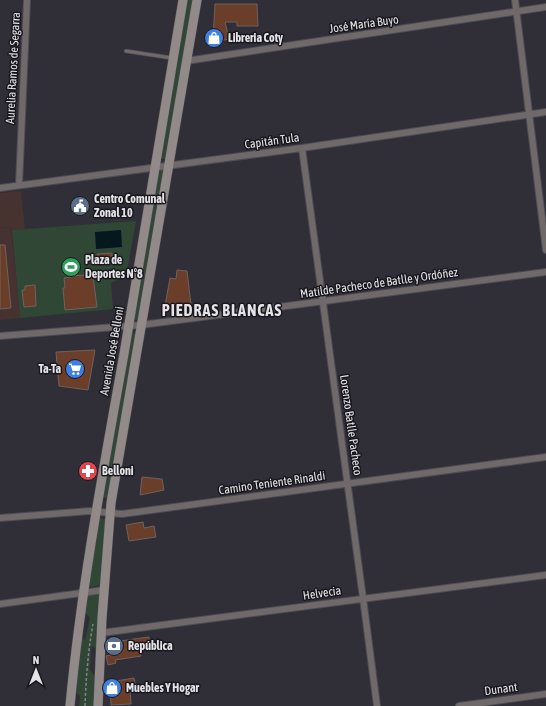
<svg xmlns="http://www.w3.org/2000/svg" width="546" height="706" font-family="'Asap Condensed',sans-serif">
<rect width="100%" height="100%" fill="#302f38"/>
<path fill="#463231" d="M11 227 20 318 0 320V228Z"/>
<path fill="#46322e" d="M21 191 25 229 12 230 11 227 0 228V193Z"/>
<path fill="#304735" d="M185 0H195L167 159H161Z
M164 169 139 319 134 320 158 170Z
M136 221 126 276 111 283 113 309 20 318 12 230Z
M132 332 136 334 108 498H105L103 496Z
M99 518 108 520 100 585 91 587 89 584Z
M89 593H98L100 596 97 651 93 646 91 647 90 670 95 677 94 706H79L80 696 74 690 80 636 85 640 90 618 85 612 87 597Z"/>
<path fill="#04181d" d="M121 230 122 247 96 249 95 232Z"/>
<path fill="#6b3e2a" stroke="#6d625e" d="M215 4H257L258 26H237V22H225L229 39 220 41V39L213 40Z
M0 245H5L11 308 0 309Z
M112 253V259L97 260V254Z
M177 270 187 271 191 305 169 308 165 306 170 278 176 279Z
M86 275V276H93L97 307 65 310 63 288H65L64 278 71 277V276Z
M35 285 36 306 24 307 22 290H25V286Z
M95 350 88 390 59 386 56 352Z
M142 477 162 479 164 490 140 495Z
M143 522 144 528 154 526 156 537 129 541 126 525Z
M149 637 150 648 140 649 141 656 115 660 116 663 108 665 106 656 115 654 112 643 120 641Z
M134 678 136 688 130 689 131 704 111 705 110 682Z"/>
<g fill="none" stroke-linecap="round" stroke-linejoin="round">
<g stroke="#4d4c54" stroke-width="4.5">
<path id="lane" d="M126 51 172 58"/>
</g>
<g stroke="#4d4c54" stroke-width="8">
<path id="street" d="M515 0 546 250
M186 61 546 7
M302 148 363 598 377 706
M19 185 27 0
M0 188 302 148 546 112
M0 336 141 325 546 272
M0 518 90 511 122 514 546 457
M0 604 104 590
M101 633 546 575
M459 706 546 694"/>
</g>
<g stroke="#4d4c54" stroke-width="10">
<path id="secondary" d="M70 706C81 588 103 471 124 354 144 236 164 118 183 0
M98 706 102 618 111 503 197 0"/>
</g>
<path stroke="#84838a" stroke-width="1.5" stroke-dasharray="3 2" stroke-linecap="butt" d="M85 706C86 678 88 651 93 624"/>
<use href="#lane" stroke="#6f6a69" stroke-width="3"/>
<use href="#street" stroke="#6f6a69" stroke-width="6"/>
<use href="#secondary" stroke="#928a88" stroke-width="9"/>
</g>
<defs>
<g id="shop-disc" transform="scale(1)"><circle r="9.5" fill="#3f7fe0" stroke="#18181c"/><path d="M-5-2.5h2.3a2.7 3.5 0 0 1 5.4 0H5L5.5 6h-11ZM-1.5-2.5h3a1.5 2.3 0 0 0-3 0Z" fill="#fff"/></g>
<g id="civic-disc" transform="scale(1)"><circle r="9.5" fill="#5c6f8a" stroke="#18181c"/><path d="M-.6-6.5H3V-4.5H.6V-3L4-1V1h2V6H-6V1h2V-1L-.6-3ZM-1.2 2.5V6h2.4V2.5Z" fill="#fff"/></g>
<g id="stadium-disc" transform="scale(1)"><circle r="9.5" fill="#2e9e5b" stroke="#18181c"/><path d="M0-5a6.5 5 0 1 0 0 10a6.5 5 0 1 0 0-10ZM-3.5-1.8h7v3.6h-7Z" fill="#fff"/></g>
<g id="supermarket-disc" transform="scale(1)"><circle r="9.5" fill="#3f7fe0" stroke="#18181c"/><path d="M-6-5.5h2.5l.6 2H6L4.5 2H-2.5L-4.4-4H-6ZM-1.5 3.2a1.3 1.3 0 1 0 .1 0ZM3 3.2a1.3 1.3 0 1 0 .1 0Z" fill="#fff"/></g>
<g id="pharmacy-disc" transform="scale(1)"><circle r="9.5" fill="#e0444e" stroke="#18181c"/><path d="M-2-6h4v4h4v4h-4v4h-4v-4h-4v-4h4Z" fill="#fff"/></g>
<g id="bank-disc" transform="scale(1)"><circle r="9.5" fill="#5c6f8a" stroke="#18181c"/><path d="M-6-4H6V4H-6ZM0-2.3a2.3 2.3 0 1 0 0 4.6a2.3 2.3 0 1 0 0-4.6Z" fill="#fff"/></g>
</defs>
<g fill-rule="evenodd">
<use href="#shop-disc" x="214" y="38"/>
<use href="#civic-disc" x="80" y="206"/>
<use href="#stadium-disc" x="71" y="267"/>
<use href="#supermarket-disc" x="75" y="369"/>
<use href="#pharmacy-disc" x="88" y="471"/>
<use href="#bank-disc" x="114" y="646"/>
<use href="#shop-disc" x="112" y="688"/>
</g>
<g text-anchor="middle" stroke-width="3" stroke-linejoin="round" paint-order="stroke">
<g font-size="12" fill="#e3e3e8" stroke="#18181c">
<text transform="translate(364 24) rotate(-8)" y="4">José María Buyo</text>
<text transform="translate(13 68) rotate(-87)" y="4">Aurelia Ramos de Segarra</text>
<text transform="translate(272 141) rotate(-8)" y="4">Capitán Tula</text>
<text transform="translate(379 283) rotate(-8)" y="4">Matilde Pacheco de Batlle y Ordóñez</text>
<text transform="translate(112 351) rotate(-80)" y="4">Avenida José Belloni</text>
<text transform="translate(351 425) rotate(82)" y="4">Lorenzo Batlle Pacheco</text>
<text transform="translate(272 483) rotate(-8)" y="4">Camino Teniente Rinaldi</text>
<text transform="translate(322 593) rotate(-8)" y="4">Helvecia</text>
<text transform="translate(501 689) rotate(-8)" y="4">Dunant</text>
</g>
<g font-size="12" font-weight="bold" fill="#e3e3e8" stroke="#18181c" text-anchor="start">
<text x="228" y="42">Libreria Coty</text>
<text x="94" y="203">Centro Comunal<tspan x="94" dy="14">Zonal 10</tspan></text>
<text x="85" y="264">Plaza de<tspan x="85" dy="14">Deportes N°8</tspan></text>
<text x="61" y="373" text-anchor="end">Ta-Ta</text>
<text x="102" y="475">Belloni</text>
<text x="128" y="650">República</text>
<text x="126" y="692">Muebles Y Hogar</text>
</g>
<g font-size="16" font-weight="bold" letter-spacing="1" fill="#e3e3e8" stroke="#18181c">
<text x="222" y="316">PIEDRAS BLANCAS</text>
</g>
</g>
<g transform="translate(36 670)" stroke="#18181c" stroke-width="3" paint-order="stroke">
<path d="M0-3L7 15L0 10L-7 15Z" fill="#e3e3e8"/>
<text y="-6" font-size="11" font-weight="bold" text-anchor="middle" fill="#e3e3e8">N</text>
</g>
</svg>
